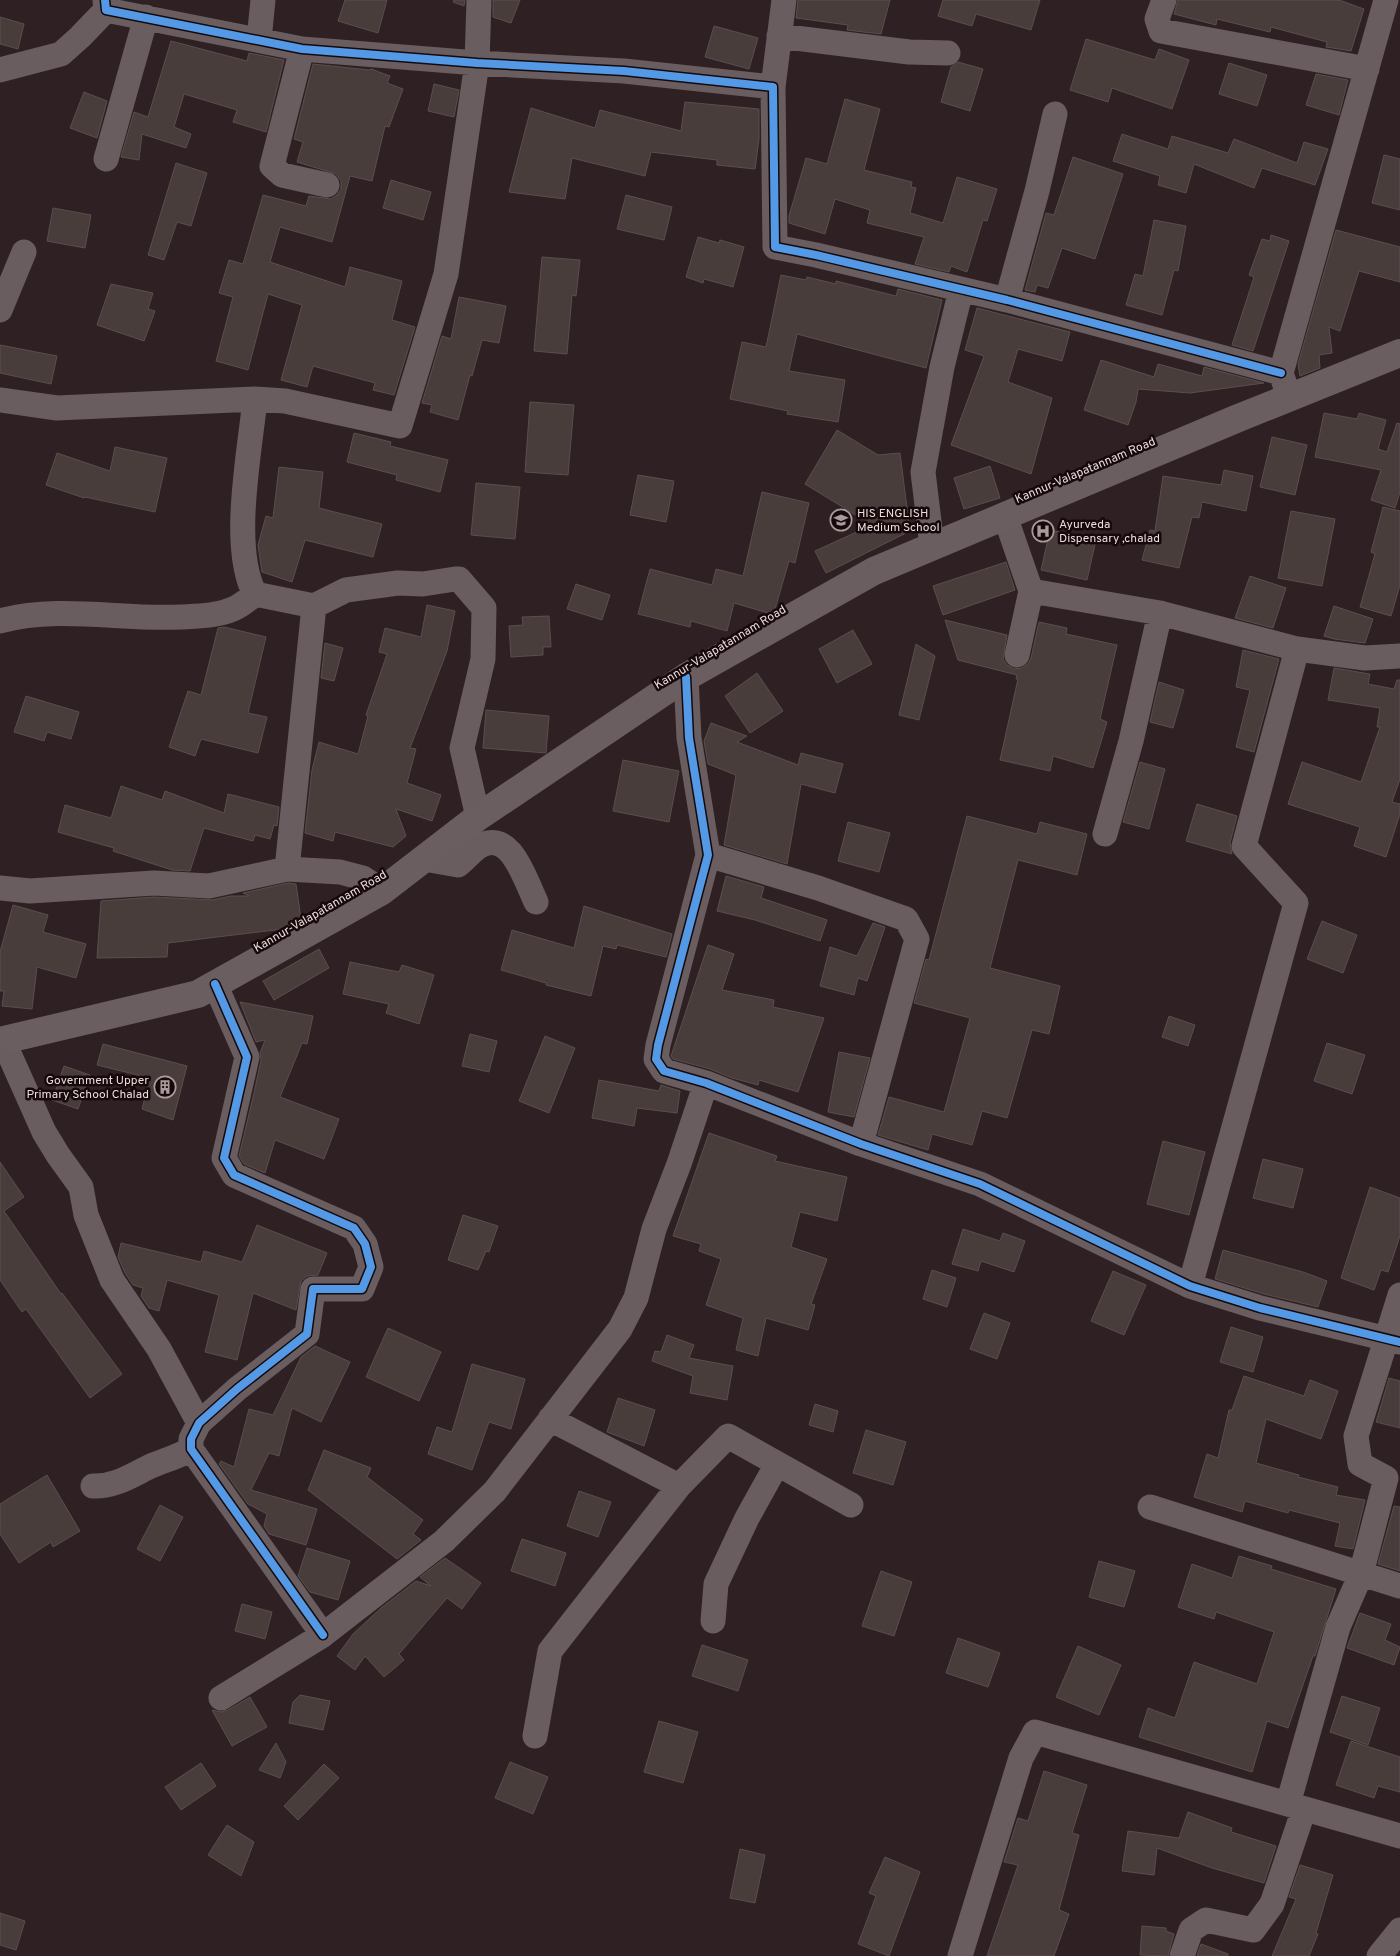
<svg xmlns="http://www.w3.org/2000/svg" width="1400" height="1956" font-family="Overpass,sans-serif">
<rect width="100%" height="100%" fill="#2f2123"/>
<path fill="#493d3c" stroke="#5a4e4e" d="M345 0H387L378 33 338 21Z
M454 0H465L464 6 453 2Z
M493 0H520L511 23 493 17Z
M798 0H890L881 34 847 30 848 25 796 18Z
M943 0H1040L1031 30 976 14 972 26 938 16Z
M1178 0H1339L1364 9 1351 51 1326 47 1327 42 1271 27 1270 32 1217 19 1216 25 1174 14Z
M0 17 24 24 18 49 0 44Z
M714 26 758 38 749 69 705 57Z
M1086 39 1155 60 1159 49 1189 60 1172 109 1112 88 1108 102 1070 90Z
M171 41 247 61 249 53 284 60 266 132 233 122 237 110 184 94 174 127 191 134 186 148 142 134 139 160 121 157 134 112 148 117Z
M958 62 983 69 970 111 941 102 951 67Z
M1229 63 1267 75 1257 106 1219 94Z
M313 64 369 70 371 69 390 76 387 83 403 89 389 127 385 126 372 181 350 176 332 242 280 227 270 262 345 287 350 267 402 281 392 320 415 327 394 395 373 390 375 383 313 366 307 387 281 380 302 305 268 294 248 370 216 361 233 297 219 293 229 260 243 264 263 195 306 206 309 196 331 199 337 195 341 189V181L336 174 297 162 303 142 294 139Z
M1316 74 1348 80 1339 115 1306 105Z
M434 84 459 90 454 117 428 111Z
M84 92 107 101 97 138 70 128Z
M845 99 880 109 864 170 912 182 911 187 916 188 910 213 943 223 957 177 997 189 987 221 983 220 967 272 951 266 949 272 915 264 924 237 867 223 870 210 835 199 825 234 789 223V216L806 158 827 164Z
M685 102 759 109V139L755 169 717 165V160L651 152 645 176 572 158 565 199 509 192 531 108 595 128 600 110 681 131Z
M1122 134 1168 149 1172 136 1228 153 1234 139 1297 163 1304 142 1328 149 1315 185 1262 168 1254 188 1194 164 1186 193 1158 185 1160 176 1113 161Z
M1384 155 1400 159V210L1372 203Z
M1073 157 1123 174 1095 259 1062 248 1048 288 1037 285 1035 292 1025 290 1046 213 1054 215Z
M176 163 207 173 191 226 177 222 164 260 148 255Z
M391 180 431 192 423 220 383 208Z
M626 195 672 207 664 240 617 229Z
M53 208 91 215 85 248 47 241Z
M1154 220 1186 226 1178 271 1174 270 1162 315 1126 305 1135 274 1143 276Z
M1336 230 1400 247V282L1359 271 1340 331 1329 327 1332 353 1319 355 1320 368 1300 376 1298 364Z
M1271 235 1289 241 1253 351 1232 345 1254 277 1249 275 1262 239 1270 241Z
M698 237 719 243 720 240 744 247 733 287 704 279 703 283 686 277Z
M542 257 580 260 576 296 572 295 567 354 534 351Z
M781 275 806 280 807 277 836 284V281L896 296 898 289 942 300 926 368 797 334 789 371 845 380 838 422 787 414 788 411 730 399 742 342 766 347Z
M111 284 153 293 148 309 155 311 144 341 97 325Z
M459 297 506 306 499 343 482 340 472 376 470 375 458 420 430 412 432 405 422 403 442 336 451 339Z
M977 308 1070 332 1062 361 1018 349 1008 382 1052 398 1031 474 951 445 984 356 965 350Z
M0 345 57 356 51 384 0 373Z
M1101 360 1154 377 1158 364 1202 376 1204 367 1264 383 1190 393 1138 389 1136 402 1128 425 1084 410Z
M530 402 574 405 568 475 525 472Z
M1324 413 1357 419 1359 413 1386 420 1378 449 1387 452 1397 423 1400 424V492L1395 508 1371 500 1381 470 1315 457Z
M837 430 878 455 900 453 910 531 826 573 815 551 872 525 805 484Z
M354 433 391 442 390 446 448 460 440 492 396 480 397 475 347 462Z
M1272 437 1307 445 1295 495 1260 487Z
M115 447 167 458 155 512 85 497 84 498 46 485 57 453 110 471Z
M990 466 1000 498 964 509 954 478Z
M279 467 323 472 319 508 382 524 373 557 305 540 292 582 262 572 258 545 266 516 273 518Z
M1224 470 1253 476 1246 511 1202 502 1199 518 1192 517 1179 568 1142 560 1150 530 1155 531 1163 476 1221 485Z
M638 475 674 481 666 522 630 515Z
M476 483 520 487 515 539 471 535Z
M762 492 809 503 795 563 789 561 775 609 768 613 734 603 727 631 691 621 690 627 638 614 650 569 712 585 716 569 743 576Z
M1383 507 1400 511V585L1391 616 1360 607 1375 554 1371 552Z
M1291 511 1335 519 1322 586 1278 578Z
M1050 530 1096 540 1087 580 1041 570Z
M1006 562 1015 590 943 615 933 586Z
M1250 576 1286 588 1273 628 1235 618Z
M576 584 610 595 602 620 567 609Z
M427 605 455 611 447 651 410 748 416 749 407 783 441 795 432 821 396 809 406 836 393 847 335 832 333 841 305 833 312 770 319 742 358 754 368 716 366 715 387 654 379 652 385 628 421 637Z
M1334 606 1373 619 1365 643 1334 639 1324 636Z
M549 616 551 647H543V655L511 657 509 626 523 625 522 617Z
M945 620 1007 635 1003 659 1007 665 1014 669 1022 668 1028 664 1031 658 1039 622 1067 628 1066 634 1117 645 1100 719 1107 722 1093 768 1053 756 1050 771 1000 760 1018 679H1016L1017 675 958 660Z
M224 627 266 637 248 713 267 717 258 753 201 739 195 756 169 747 188 691 201 695 218 628Z
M853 630 872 664 837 683 819 649Z
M325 643 343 648 334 681 321 678Z
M916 644 935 656 919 720 899 715Z
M1243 650 1279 659 1254 752 1236 747 1250 690 1236 687Z
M1334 668 1370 674 1368 684 1394 689 1397 680H1400V779L1392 802 1400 804V814L1386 857 1354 846 1360 827 1288 804 1302 762 1361 782 1380 727H1377L1380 708 1328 700Z
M757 673 783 711 750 733 725 696Z
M1159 682 1184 690 1173 728 1150 722Z
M26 696 79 712 71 739 47 732 44 741 14 732Z
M486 710 549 716 546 753 483 748Z
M711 723 747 736 737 742 798 765 801 753 843 764 835 793 801 784 787 864 724 845 736 775 708 764 704 741Z
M623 760 679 771 669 822 613 811Z
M1140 762 1165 769 1149 829 1123 822Z
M121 786 162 800 165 791 224 813 228 794 279 807 277 826 274 825 270 839 255 835 253 841 204 828 190 871 172 870 113 851 114 848 58 832 65 805 111 818Z
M1197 804 1237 816 1230 843 1232 854 1186 841Z
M967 816 1037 834 1040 822 1087 834 1077 875 1018 860 990 968 1060 986 1049 1034 1032 1030 1007 1118 982 1111 972 1145 932 1134 928 1150 878 1135 889 1097 944 1112 970 1018 914 1003 926 959 929 960Z
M848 822 890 833 879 872 838 861Z
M726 876 764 887 761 898 827 920 820 941 755 920 717 911Z
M288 883 296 884 301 919 283 929 168 943 167 957 97 958 101 901 154 897 212 900 231 896H249L243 893Z
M13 905 48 915 43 932 86 944 76 978 37 967 32 1009 2 1006 4 991H0V952Z
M584 906 672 934 666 957 617 945 616 949 603 946 591 996 546 985V983L501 970 512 930 574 948Z
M1322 921 1357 935 1343 973 1307 959Z
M873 923 885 927 867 981 858 978 854 995 820 986 830 947 857 956Z
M708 945 734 954 722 990 774 1000 773 1007 824 1018 798 1092 759 1080 758 1085 732 1078 710 1069 673 1059 671 1056Z
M319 949 329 968 274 1000 263 981Z
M350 962 399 972 402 965 434 975 419 1024 386 1013 389 1004 343 994Z
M240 1002 313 1016 307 1044 302 1043 280 1097 339 1119 324 1159 275 1140 265 1173 244 1164 239 1156 254 1093 261 1060 260 1053 265 1040 256 1042Z
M1169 1016 1195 1025 1188 1046 1162 1037Z
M470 1034 497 1041 489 1072 462 1066Z
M545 1036 575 1048 549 1113 519 1101Z
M1327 1043 1365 1055 1352 1094 1314 1081Z
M103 1044 187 1066 173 1120 142 1109 150 1078 97 1065Z
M839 1052 870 1058 854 1117 828 1112Z
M64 1066 90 1075 78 1109 52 1100Z
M599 1080 659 1091 661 1085 680 1091 677 1113 637 1108 634 1126 592 1118Z
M709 1133 777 1156 775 1161 847 1177 837 1221 800 1212 791 1247 827 1259 811 1304 815 1305 808 1330 766 1318 758 1356 736 1350 743 1318 706 1305 721 1259 699 1251 701 1244 673 1236Z
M1163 1141 1205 1152 1189 1215 1147 1204Z
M1263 1159 1303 1169 1293 1208 1253 1198Z
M0 1162 24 1197 4 1211 61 1294 62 1293 122 1374 90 1398 26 1309 22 1312 0 1280Z
M1370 1187 1400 1198V1236L1388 1272 1381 1270 1374 1290 1341 1278Z
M463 1215 498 1226 489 1252 486 1251 478 1270 448 1260Z
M257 1225 327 1253 318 1275 307 1276 301 1281 296 1310 253 1293 237 1360 205 1352 219 1295 167 1280 159 1311 149 1308 141 1296 143 1288 133 1285 125 1273 118 1257 121 1243 201 1262 204 1251 242 1262Z
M963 1229 1000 1241 1003 1233 1025 1241 1014 1272 981 1261 978 1271 952 1264Z
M1223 1250 1303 1272 1327 1281 1318 1307 1264 1294 1215 1279Z
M932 1270 956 1278 947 1307 923 1299Z
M1113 1271 1146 1285 1124 1335 1091 1321Z
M984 1313 1010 1323 997 1359 970 1349Z
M1231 1327 1263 1337 1253 1372 1220 1362Z
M388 1328 441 1352 419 1401 366 1377Z
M667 1335 694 1345 689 1358 733 1366 727 1400 690 1393 693 1376 652 1361 655 1351 661 1352Z
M315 1346 350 1362 321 1422 292 1408 279 1456 269 1453 251 1490 317 1509 306 1545 269 1534 264 1526 267 1514 248 1504 219 1464 221 1461 234 1467 249 1409 273 1415 301 1357Z
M472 1364 525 1379 511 1429 489 1422 472 1470 428 1454 437 1427 452 1432Z
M1244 1376 1304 1396 1310 1380 1338 1391 1321 1439 1266 1419 1256 1463 1299 1475 1298 1477 1338 1487 1336 1495 1365 1500 1353 1549 1335 1546 1340 1523 1289 1510 1288 1513 1245 1501 1242 1512 1194 1497 1207 1454 1218 1458 1229 1410H1232Z
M1389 1378 1400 1381V1428L1376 1422Z
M618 1398 655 1410 644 1446 607 1432Z
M815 1404 838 1411 833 1432 809 1425Z
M866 1430 906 1442 893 1485 853 1473Z
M324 1450 371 1468 367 1477 423 1520 413 1534 421 1540 397 1559 308 1490Z
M47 1475 80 1531 53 1547 51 1542 19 1563 0 1534V1504Z
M579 1491 611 1502 598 1537 567 1526Z
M160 1505 183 1517 160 1561 137 1549Z
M1394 1506 1400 1507V1571L1378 1564Z
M522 1539 566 1553 555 1586 511 1571Z
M307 1548 350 1561 338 1600 310 1592 298 1576Z
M1239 1556 1272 1566 1271 1569 1336 1589 1315 1656H1313L1288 1728 1267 1721 1252 1772 1139 1737 1148 1708 1175 1718 1194 1662 1257 1684 1274 1632 1216 1612 1214 1619 1178 1607 1192 1564 1232 1578Z
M445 1558 481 1583 462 1609 447 1598 399 1654 404 1660 384 1677 365 1656 355 1670 337 1656 353 1634 381 1608 416 1581 431 1586 420 1577Z
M1099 1561 1135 1571 1124 1607 1089 1597Z
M881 1571 912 1582 894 1636 862 1626Z
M242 1604 272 1612 265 1639 235 1631Z
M1360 1613 1391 1624 1385 1640 1400 1647 1394 1665 1347 1648Z
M958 1638 1000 1653 988 1687 946 1673Z
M702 1645 748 1660 738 1691 692 1676Z
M1078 1646 1121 1665 1099 1715 1056 1697Z
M300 1695 330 1701 323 1730 289 1723 293 1702Z
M1342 1696 1380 1708 1368 1745 1330 1732Z
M250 1697 267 1727 232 1746 212 1710 221 1712 228 1710Z
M659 1721 698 1732 683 1783 644 1772Z
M1351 1741 1400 1757V1792L1378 1786 1374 1798 1336 1785Z
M276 1743 286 1762 280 1778 259 1770Z
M510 1762 548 1777 533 1814 495 1798Z
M201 1763 216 1786 181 1810 165 1787Z
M324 1764 339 1778 298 1820 284 1806Z
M1044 1771 1087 1785 1072 1833 1079 1835 1059 1910 1069 1914 1054 1956H987L1018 1865 1004 1862 1018 1818 1028 1821Z
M1188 1812 1232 1828 1231 1832 1276 1846 1264 1883 1212 1868 1157 1848 1154 1875 1122 1871 1128 1831 1179 1838Z
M227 1825 254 1842 241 1876 208 1855Z
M740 1849 765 1855 755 1903 730 1898Z
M885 1857 920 1872 889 1956 858 1944 876 1896 869 1893Z
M1300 1865 1333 1875 1316 1933 1318 1934 1309 1956H1272L1296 1899 1289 1897Z
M0 1913 25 1921 16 1950 0 1945Z
M1142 1926 1166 1928V1931L1174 1934 1168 1956 1140 1955Z
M1201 1944 1228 1954V1956H1197Z"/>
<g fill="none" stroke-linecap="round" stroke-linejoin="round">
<path stroke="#6a5d5f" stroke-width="25" d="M105 0 106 10 302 49 477 63 624 71 773 87 775 247 816 255 1007 300 1281 373
M1164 0 1157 19 1161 31 1367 69
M779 36 909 52 948 53
M259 40 263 0
M302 49 272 166 282 175 327 185
M0 70 61 54 80 37 106 10
M773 87 784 0
M106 159 146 17
M1007 300 1037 191 1055 114
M0 310 24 252
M1286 388 1281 373 1386 0
M255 399C250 451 230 548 255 594L314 606 346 590 398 583 423 584 455 579H459L484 608 483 659 462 748 478 817
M0 400 57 408 255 399 285 401 400 426 446 274 477 63 479 0
M1005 516 1031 591
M932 546 923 472 942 367 961 290
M0 621C59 605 121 620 180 617 198 616 217 616 233 609 241 606 249 599 255 594
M1017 655 1031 591 1160 613 1297 649 1365 658 1400 656
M686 677 689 738 708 855 658 1045 656 1059 664 1071 706 1083 861 1144 980 1184 1190 1286 1260 1308 1400 1342
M1105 834 1131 741 1160 613
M708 855 818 888 906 919 917 939 861 1144
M424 859 458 865C465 860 471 852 478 847 511 827 525 880 536 902
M287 869 314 606
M0 888 30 891 154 883 209 886 287 869 340 872 363 878 382 891
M215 984 247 1057 224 1158 234 1175 354 1228 365 1244 371 1267 362 1289H313L307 1334 237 1389 199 1423 191 1439V1449L323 1635
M3 1040 44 1132 58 1155 81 1187 86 1215 112 1280 159 1349 199 1423
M1190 1286 1296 903 1244 846 1297 649
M550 1419 679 1486 728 1436 851 1505
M93 1486C115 1487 132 1475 151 1466 165 1460 178 1457 191 1449
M1150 1507 1400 1586
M713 1621 716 1584 747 1518 777 1464
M221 1698 323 1635 444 1541 495 1491 620 1329 636 1298 654 1229 679 1164 706 1083
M535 1736 550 1651 679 1486
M1288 1804 1338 1627 1361 1574 1386 1478 1360 1464 1356 1436 1400 1295
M960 1956 1021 1758 1035 1732 1400 1836
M1182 1956 1191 1930 1206 1920 1253 1930 1272 1904 1304 1809
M1379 1956 1400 1930"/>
<path stroke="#6b5e61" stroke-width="28" d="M0 1041 198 994 382 891 478 817 686 677 874 571 1236 419 1400 353"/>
<g stroke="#15090b" stroke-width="11">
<path id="cycleway" d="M105 0 106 10 302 49 477 63 624 71 773 87 775 247 816 255 1007 300 1281 373
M686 677 689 738 708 855 658 1045 656 1059 664 1071 706 1083 861 1144 980 1184 1190 1286 1260 1308 1400 1342
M215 984 247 1057 224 1158 234 1175 354 1228 365 1244 371 1267 362 1289H313L307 1334 237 1389 199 1423 191 1439V1449L323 1635"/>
</g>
<use href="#cycleway" stroke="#5399e6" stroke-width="8"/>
</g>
<defs>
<g id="school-ring" transform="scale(1.125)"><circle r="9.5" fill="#15090b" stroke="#ab9a9c" stroke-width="1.5"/><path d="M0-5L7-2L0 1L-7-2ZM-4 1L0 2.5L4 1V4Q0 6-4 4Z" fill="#ab9a9c"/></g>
<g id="hospital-ring" transform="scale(1.125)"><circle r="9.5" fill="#15090b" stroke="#ab9a9c" stroke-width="1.5"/><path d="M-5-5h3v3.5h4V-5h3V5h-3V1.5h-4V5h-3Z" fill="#ab9a9c"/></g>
<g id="building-ring" transform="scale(1.125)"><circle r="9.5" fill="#15090b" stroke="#ab9a9c" stroke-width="1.5"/><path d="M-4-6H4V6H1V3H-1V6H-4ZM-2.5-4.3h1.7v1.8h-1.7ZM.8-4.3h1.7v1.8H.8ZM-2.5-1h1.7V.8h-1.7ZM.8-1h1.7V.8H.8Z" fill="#ab9a9c"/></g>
</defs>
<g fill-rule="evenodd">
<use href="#school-ring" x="841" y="520"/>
<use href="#hospital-ring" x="1043" y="531"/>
<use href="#building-ring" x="165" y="1087"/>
</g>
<g text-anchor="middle" stroke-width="5" stroke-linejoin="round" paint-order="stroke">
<g font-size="12" fill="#eedbdd" stroke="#15090b">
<text transform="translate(1085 470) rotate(-23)" y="4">Kannur-Valapatannam Road</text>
<text transform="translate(720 647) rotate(-31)" y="4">Kannur-Valapatannam Road</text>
<text transform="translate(320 911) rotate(-30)" y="4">Kannur-Valapatannam Road</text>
</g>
<g font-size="12" fill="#eedbdd" stroke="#15090b" text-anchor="start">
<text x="857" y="517">HIS ENGLISH<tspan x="857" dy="14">Medium School</tspan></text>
<text x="1059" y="528">Ayurveda<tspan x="1059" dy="14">Dispensary ,chalad</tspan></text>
<text x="149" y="1084" text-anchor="end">Government Upper<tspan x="149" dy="14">Primary School Chalad</tspan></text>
</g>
</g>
</svg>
